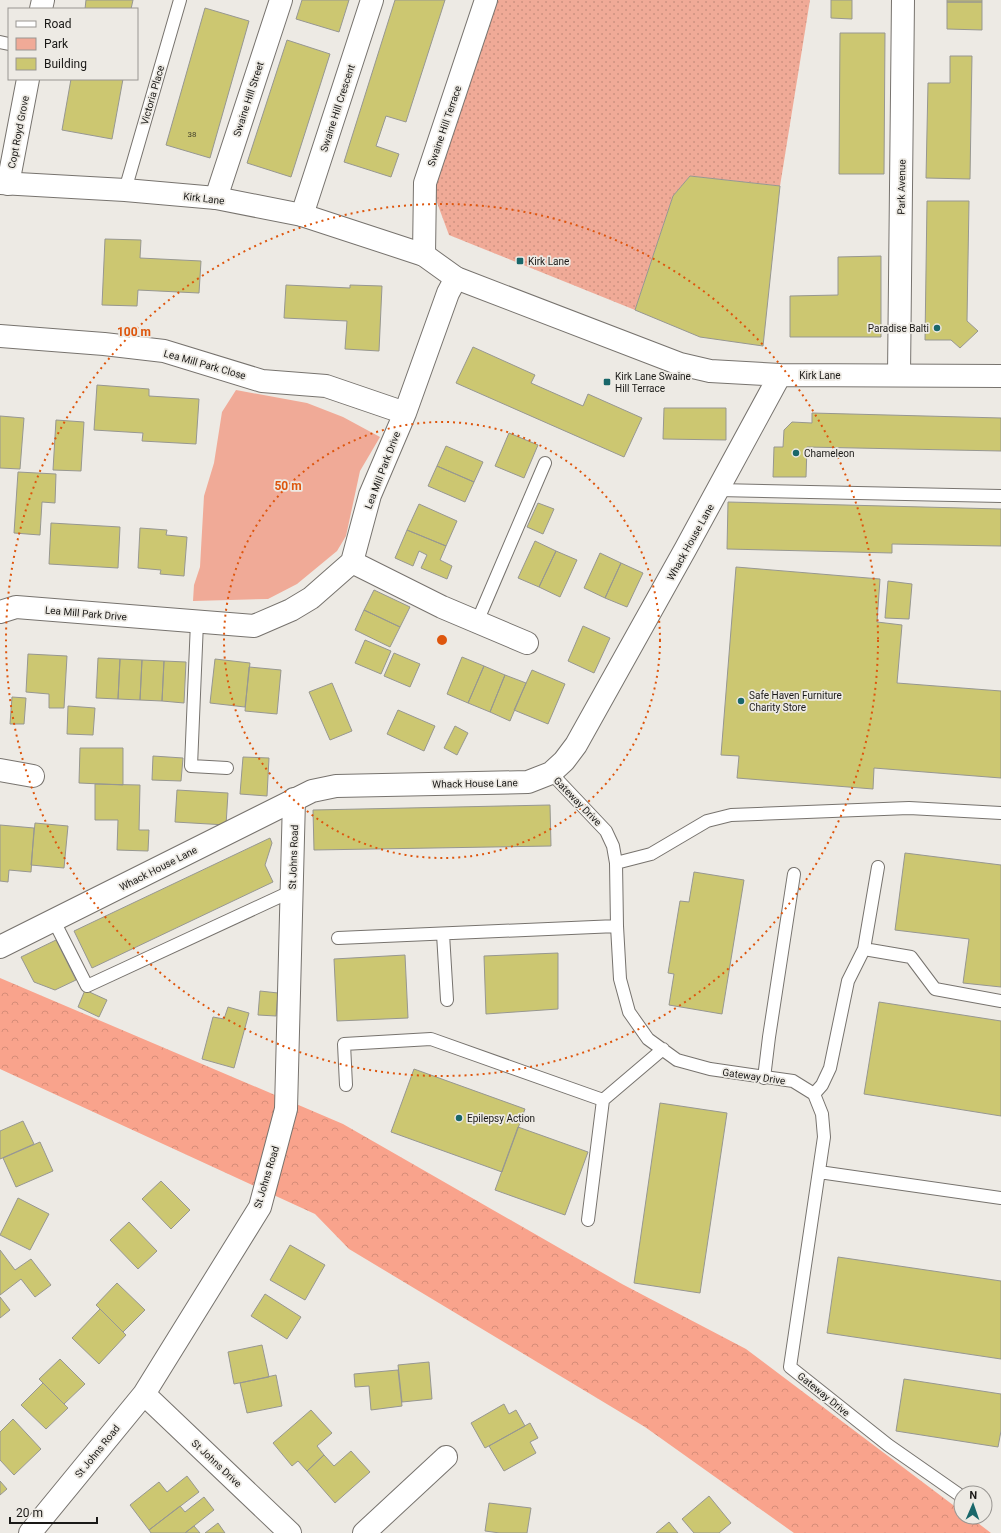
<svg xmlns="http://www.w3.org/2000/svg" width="1001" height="1533" font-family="Roboto,sans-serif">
<defs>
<pattern id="grass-dots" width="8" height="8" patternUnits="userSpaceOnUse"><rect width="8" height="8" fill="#f0aa97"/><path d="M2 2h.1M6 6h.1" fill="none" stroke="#cd9281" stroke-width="1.8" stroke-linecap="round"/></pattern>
<pattern id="forest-crowns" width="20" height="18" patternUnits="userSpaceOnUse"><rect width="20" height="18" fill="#f9a38c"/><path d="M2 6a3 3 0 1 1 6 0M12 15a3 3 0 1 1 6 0" fill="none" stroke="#d58c78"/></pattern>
</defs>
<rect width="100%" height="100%" fill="#edeae4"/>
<path fill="url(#grass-dots)" d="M496 0H810L780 186 690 176 673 196 635 310 449 235 432 189Z"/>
<path fill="url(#forest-crowns)" d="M0 978 343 1124 622 1284 746 1349 961 1511V1517H970L991 1533H794L645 1427 349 1249 315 1214 0 1069Z"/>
<path fill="#f0aa97" d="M236 390 307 403 343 417 380 437 360 471 346 536 337 551 297 584 268 599 193 601 194 585 200 567 204 496 214 463 222 412Z"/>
<path fill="#ccc771" stroke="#979791" d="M86 0H133L131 9H85Z
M302 0H349L339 32 296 19Z
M395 0H445L406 122 386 116 376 146 399 154 391 177 344 162Z
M831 0H852V19L831 18Z
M947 0H982V2H947Z
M947 2H982V30L947 29Z
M205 8 249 21 210 158 166 145Z
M840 33H885L884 174H839Z
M287 40 330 54 291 177 247 163Z
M950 56H972L970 179 926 178 928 83H950Z
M71 79H123L112 139 62 130Z
M690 176 780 186 763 346 700 337 635 310 673 196Z
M927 201H969L967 321 978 331 960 348 951 340H925Z
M105 239 141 240 140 258 201 261 199 293 138 290 137 306 102 305Z
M881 256V337H790V296L838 295V257Z
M286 285 350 288V285L382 286 379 351 345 349 347 321 284 318Z
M473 347 535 375 531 383 583 406 588 394 642 418 624 457 456 383Z
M97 385 149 389V396L199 399 196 444 142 441 143 433 94 430Z
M664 408H726V440L663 439Z
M812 413 1001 418V451L807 447 806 477H773L774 447H783L784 430 792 422 812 423Z
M0 416 24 418 20 469 0 468Z
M56 420 84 422 81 471 53 470Z
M509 433 538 445 524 478 495 466Z
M446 446 483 462 474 482 437 466Z
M437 466 474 482 465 502 428 486Z
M18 472 56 474 55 503 42 502 40 535 14 533Z
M728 502 1001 509V546L892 544V553L727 549Z
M538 503 554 509 543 534 527 527Z
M419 504 457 521 446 546 407 530Z
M51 523 120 527 118 568 49 564Z
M140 528 167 530 166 535 187 537 184 576 160 574 161 570 138 568Z
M407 530 446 546 440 560 452 566 447 579 421 568 427 555 419 551 413 566 395 558Z
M535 541 556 551 539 587 518 578Z
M556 551 577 560 560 597 539 587Z
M600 553 621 563 605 598 584 588Z
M621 563 643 573 627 607 605 598Z
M736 567 880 579 877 622 902 625 897 683 1001 691V778L874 768 873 789 737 778 739 756 721 755Z
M888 581 912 584 909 619 885 618Z
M374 590 410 607 400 627 364 610Z
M364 610 400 627 390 647 355 630Z
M583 626 610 638 594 673 568 661Z
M365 640 391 651 381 674 355 663Z
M394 653 420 664 410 687 384 676Z
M28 654 67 656 64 708H49V694L26 692Z
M462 657 484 666 468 703 447 694Z
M98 658 120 659 118 699 96 698Z
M120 659 142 660 140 700 118 699Z
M215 659 250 663 245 707 210 703Z
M142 660 164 661 162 701 140 700Z
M164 661 186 662 184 703 162 701Z
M484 666 505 675 490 712 468 703Z
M249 667 281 670 277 714 245 711Z
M532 670 565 684 548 724 514 710Z
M505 675 526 683 510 721 490 712Z
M332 683 352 731 330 740 309 692Z
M12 697 26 698 24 724H10Z
M68 706 95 708 93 735 67 734Z
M398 710 435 726 424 751 387 734Z
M455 726 468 733 457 755 444 748Z
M80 748H123V785L79 783Z
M153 756 183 758 181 781 152 780Z
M243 757 269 758 267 796 240 794Z
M95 784 140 785 139 830H149L148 851 117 850 118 820H95Z
M177 790 228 793 226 825 175 822Z
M550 805 551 846 314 850 313 810Z
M35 823 68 826 64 868 31 865Z
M0 825 34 828 31 872 9 870 8 882 0 881Z
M270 838 272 843 265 865 273 882 92 968 74 931Z
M905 853 1001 865V987L963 983 969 939 895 930Z
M694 872 744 880 722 1014 669 1005 674 974 668 973 680 901 689 902Z
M56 940 76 980 55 990 34 982 21 957Z
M558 953V1009L486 1014 484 956Z
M405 955 408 1018 337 1021 334 959Z
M85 990 107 1000 99 1017 78 1007Z
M260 991 278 993 276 1016 258 1015Z
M879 1002 1001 1021V1116L864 1094Z
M228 1007 249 1013 234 1068 202 1059 213 1017 224 1019Z
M414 1069 525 1109 502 1172 391 1132Z
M660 1103 727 1113 700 1293 634 1283Z
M23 1121 34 1144 0 1159V1131Z
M518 1127 588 1152 565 1215 495 1190Z
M40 1142 53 1171 16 1187 3 1158Z
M161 1181 190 1210 171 1229 142 1199Z
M18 1198 49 1214 30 1250 0 1235Z
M129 1222 157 1251 138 1269 110 1240Z
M290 1245 325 1265 305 1300 270 1280Z
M0 1250 15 1270 31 1259 51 1285 35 1297 21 1279 0 1295Z
M838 1257 1001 1281V1359L827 1333Z
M117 1283 145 1310 123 1332 96 1305Z
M265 1294 301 1317 287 1339 251 1316Z
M0 1297 10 1310 0 1318Z
M100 1309 126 1335 99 1364 72 1338Z
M262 1345 269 1377 234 1384 228 1352Z
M60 1359 85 1384 64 1404 39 1379Z
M429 1362 432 1399 402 1402 398 1365Z
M398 1370 402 1406 371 1410 369 1386 355 1387 354 1374Z
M276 1375 282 1406 247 1413 240 1383Z
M904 1379 1001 1394V1431L998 1447 896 1431Z
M43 1383 68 1408 46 1429 21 1405Z
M504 1404 509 1414 516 1410 525 1426 485 1448 471 1423Z
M311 1410 332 1433 317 1446 324 1455 307 1471 298 1461 292 1466 273 1443Z
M13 1419 41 1449 14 1475 0 1460V1432Z
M530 1423 538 1438 530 1442 536 1453 504 1471 489 1446Z
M351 1451 370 1472 335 1503 307 1471 324 1455 334 1466Z
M187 1476 199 1492 149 1530 130 1505 159 1482 167 1492Z
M0 1481 7 1489 0 1495Z
M709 1496 731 1523 719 1533H694L682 1519Z
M204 1497 214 1510 185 1533H151L149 1530 180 1506 185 1512Z
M489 1503 531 1508 527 1533H500L485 1531Z
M669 1522 678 1533H656Z
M218 1523 225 1533H205Z
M194 1526 200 1533H185Z"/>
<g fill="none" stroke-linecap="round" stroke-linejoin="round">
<g stroke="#77736e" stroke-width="14">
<path id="service" d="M0 42 9 44
M125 190 180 0
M718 490 1001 496
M197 622 191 766 227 768
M477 622 545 463
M551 773 606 831 613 846 616 863 617 926 620 979 629 1012 648 1039 677 1060 710 1069 793 1081 814 1094 822 1114 824 1137 790 1367 888 1445 961 1496
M616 863 651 854 707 821 731 815 909 808 1001 813
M54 921 87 986 292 891
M443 934 447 1000
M338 938 617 926
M864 949 911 957 935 989 1001 1001
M764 1078 769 1037 794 874
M346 1085 344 1044 431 1039 603 1100 588 1220
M814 1094 822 1085 830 1068 848 981 864 949 878 867
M603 1100 663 1049
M819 1172 1001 1198"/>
</g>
<g stroke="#77736e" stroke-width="24">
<path id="minor" d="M41 9 43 0
M8 184 28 79
M216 198 281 0
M302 215 372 0
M424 255 425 183 486 0
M0 336 104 344 164 351 262 381 326 386 405 413
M899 375 903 0
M352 562 442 607 527 643
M0 612 16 607 254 626 291 610 311 598 352 562 370 495 405 413 448 293 456 278
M0 770 33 776
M144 1394 290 1533
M30 1533 144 1394 260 1207 286 1109 294 799
M364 1533 446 1457"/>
</g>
<g stroke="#77736e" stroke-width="24">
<path id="tertiary" d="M0 183 125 190 216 198 302 215 424 255 456 278 680 364 710 371 780 375 1001 376
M0 947 312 791 336 786 528 782 551 773 564 761 576 745 686 548 780 375"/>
</g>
<use href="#service" stroke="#fff" stroke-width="12"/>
<use href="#minor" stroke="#fff" stroke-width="22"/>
<use href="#tertiary" stroke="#fff" stroke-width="22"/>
</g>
<g fill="none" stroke="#de560d" stroke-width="2" stroke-dasharray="2 4">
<circle cx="442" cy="640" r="218"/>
<circle cx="442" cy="640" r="436"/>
</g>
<g fill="#19676a" stroke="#edeae4" stroke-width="1.5">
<rect x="516" y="257" width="8" height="8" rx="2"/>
<circle cx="937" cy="328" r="4"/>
<rect x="603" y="378" width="8" height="8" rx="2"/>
<circle cx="796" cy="453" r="4"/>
<circle cx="741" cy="701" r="4"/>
<circle cx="459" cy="1118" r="4"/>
</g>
<g text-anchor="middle" stroke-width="3.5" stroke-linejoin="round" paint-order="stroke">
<g font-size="8" fill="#46442e">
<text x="192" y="137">38</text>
</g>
<g font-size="10" fill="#1a1917" stroke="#edeae4">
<text transform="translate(152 95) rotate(-74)" y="4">Victoria Place</text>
<text transform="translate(248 99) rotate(-72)" y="4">Swaine Hill Street</text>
<text transform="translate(337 108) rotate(-72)" y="4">Swaine Hill Crescent</text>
<text transform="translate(444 126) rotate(-71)" y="4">Swaine Hill Terrace</text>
<text transform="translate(18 132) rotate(-79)" y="4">Copt Royd Grove</text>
<text transform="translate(901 187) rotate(-89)" y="4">Park Avenue</text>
<text transform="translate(204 198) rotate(7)" y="4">Kirk Lane</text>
<text transform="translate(205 364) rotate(16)" y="4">Lea Mill Park Close</text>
<text x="820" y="379">Kirk Lane</text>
<text transform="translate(382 470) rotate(-69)" y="4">Lea Mill Park Drive</text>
<text transform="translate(690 542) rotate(-61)" y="4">Whack House Lane</text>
<text transform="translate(86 613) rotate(5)" y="4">Lea Mill Park Drive</text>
<text transform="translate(475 783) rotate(-1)" y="4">Whack House Lane</text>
<text transform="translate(578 801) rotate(46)" y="4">Gateway Drive</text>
<text transform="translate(293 857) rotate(-88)" y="4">St Johns Road</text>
<text transform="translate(158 868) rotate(-27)" y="4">Whack House Lane</text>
<text transform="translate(754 1076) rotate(8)" y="4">Gateway Drive</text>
<text transform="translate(266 1177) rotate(-73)" y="4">St Johns Road</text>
<text transform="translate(824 1394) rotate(39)" y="4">Gateway Drive</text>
<text transform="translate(97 1451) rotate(-51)" y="4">St Johns Road</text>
<text transform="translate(217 1463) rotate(43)" y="4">St Johns Drive</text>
</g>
<g font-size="10" fill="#1a1917" stroke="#edeae4" text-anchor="start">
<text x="528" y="265">Kirk Lane</text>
<text x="929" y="332" text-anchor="end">Paradise Balti</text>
<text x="615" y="380">Kirk Lane Swaine<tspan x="615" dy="12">Hill Terrace</tspan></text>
<text x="804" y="457">Chameleon</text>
<text x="749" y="699">Safe Haven Furniture<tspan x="749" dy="12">Charity Store</tspan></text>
<text x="467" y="1122">Epilepsy Action</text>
</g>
</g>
<circle cx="442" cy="640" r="6" fill="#de560d" stroke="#edeae4" stroke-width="2"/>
<g font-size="12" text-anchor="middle" font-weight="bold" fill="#de560d" stroke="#edeae4" stroke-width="3.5" stroke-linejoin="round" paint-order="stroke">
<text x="134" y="336">100 m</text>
<text x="288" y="490">50 m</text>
</g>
<rect x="8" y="8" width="130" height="72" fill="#edeae4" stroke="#999692"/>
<rect x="16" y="21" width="20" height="6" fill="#ffffff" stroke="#999692"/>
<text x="44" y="28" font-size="12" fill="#1a1917">Road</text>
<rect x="16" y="38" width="20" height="12" fill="#f0aa97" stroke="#999692"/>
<text x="44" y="48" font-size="12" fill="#1a1917">Park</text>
<rect x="16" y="58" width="20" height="12" fill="#ccc771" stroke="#999692"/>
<text x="44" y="68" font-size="12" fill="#1a1917">Building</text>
<g transform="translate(973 1505) rotate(2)"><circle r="19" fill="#edeae4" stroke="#999692"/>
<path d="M0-3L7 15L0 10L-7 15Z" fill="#19676a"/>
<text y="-6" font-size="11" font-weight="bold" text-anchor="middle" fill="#1a1917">N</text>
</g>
<path d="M10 1517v6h87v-6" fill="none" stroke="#1a1917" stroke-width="2"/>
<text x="16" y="1517" font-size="12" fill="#1a1917" stroke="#edeae4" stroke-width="3" paint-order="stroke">20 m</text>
</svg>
